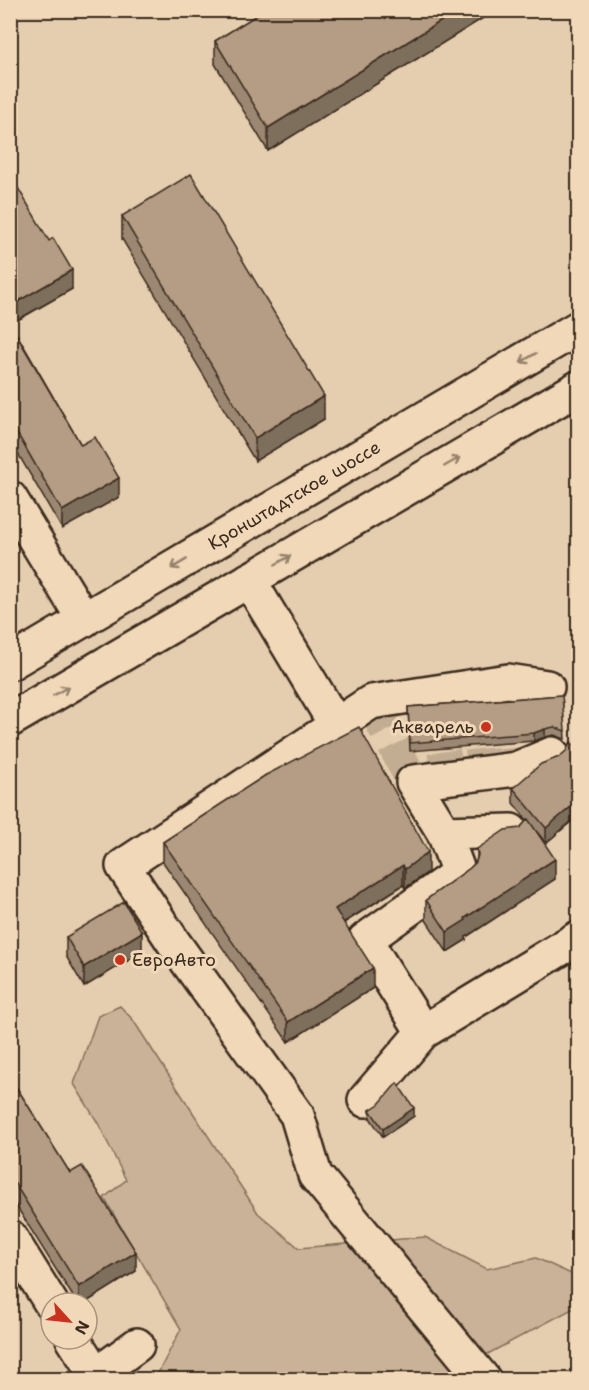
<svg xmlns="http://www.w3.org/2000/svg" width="589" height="1390" font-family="'Shantell Sans',sans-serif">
<rect width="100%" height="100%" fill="#e5ceaf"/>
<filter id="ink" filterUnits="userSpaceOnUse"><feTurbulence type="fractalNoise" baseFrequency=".0167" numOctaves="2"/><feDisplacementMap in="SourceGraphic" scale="12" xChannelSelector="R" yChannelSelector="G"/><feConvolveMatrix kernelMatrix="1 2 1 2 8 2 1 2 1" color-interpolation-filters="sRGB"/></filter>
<g filter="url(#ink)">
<path fill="#c9b297" stroke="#826e5a" stroke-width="1.5" d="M120 1006 133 1020 258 1213 299 1248 425 1237 487 1269 536 1258 578 1277V1311L572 1309 441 1379H155L181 1329 104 1198 126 1180 98 1123 74 1084 98 1016Z"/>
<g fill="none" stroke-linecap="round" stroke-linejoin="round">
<path stroke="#c3ad92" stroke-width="33" stroke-dasharray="33 16" stroke-linecap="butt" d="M510 699 516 769
M476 700 484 773
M371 702 413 782
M436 703 448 778"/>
<g stroke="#3b2a1e" stroke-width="38">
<path id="minor" d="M10 498 84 620
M249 580 336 725
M444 833 413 782 516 769 552 754
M423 1032 365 940 459 873 444 833 511 831
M365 1100 423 1032 578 938
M10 1237 51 1303
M73 1339 96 1375
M89 1380 137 1345
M484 1380 315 1175 297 1115 174 943 123 866 371 702 508 681 547 687"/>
</g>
<g stroke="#3b2a1e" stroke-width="38">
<g id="major">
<path id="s1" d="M10 663 578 328"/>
<path d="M10 720 578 388"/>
</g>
</g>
<use href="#minor" stroke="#f0d8b8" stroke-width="33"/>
<use href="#major" stroke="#f0d8b8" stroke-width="33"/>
</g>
<path fill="#9b8772" stroke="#3b2a1e" stroke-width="1.5" d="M265 10H496L268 151 215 64V41Z
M10 193 72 289 11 324 81 445 119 497 62 529 10 440Z
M122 216 324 419 255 461 122 239Z
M562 695 565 739 554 735 545 737 534 741 410 751 408 707Z
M579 751V815L546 843 537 832 555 879 466 937V940L447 952 426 920V900L470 868 476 862 477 857V849L520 828 527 820 513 803V788Z
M266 775 428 872 405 888 403 885 344 923 373 988 288 1042 163 862V842Z
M66 937 142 952 84 987 66 956Z
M10 1077 70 1173 136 1271 85 1303H77L10 1196Z
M370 1110 414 1116 383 1137 370 1118Z"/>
<path fill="#7e6e5c" stroke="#3b2a1e" stroke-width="1.5" d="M459 10H496L268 151V128Z
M72 270V289L10 324V306Z
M324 396V419L255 461V438Z
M119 478V497L62 529V511Z
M545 729V737L534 741V733Z
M579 800V815L546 843V828Z
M428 852V872L405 888V869Z
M555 859V879L466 937V940L447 952V932L465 918Z
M403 865V885L335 928V909Z
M142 932V952L84 987V967Z
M373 968V988L288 1042V1022Z
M414 1108V1116L383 1137V1129Z
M136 1252V1271L85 1303H79V1287Z"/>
<path fill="#b49d84" stroke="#3b2a1e" stroke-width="1.5" d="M265 10H459L268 128 215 41Z
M191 174 324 396 255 438 122 216Z
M18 188 49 241 53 238 72 270 10 306V193Z
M10 324 81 445 95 437 119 478 62 511 10 421Z
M562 695 565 731 554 727 545 729 534 733 410 743 408 707Z
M359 727 428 852 405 869 403 865 335 909 373 968 288 1022 163 842 266 775Z
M571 742 579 751V800L546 828 513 788 541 764 559 757 566 751Z
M528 819 555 859 465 918 466 920 447 932 426 900 470 868 476 862 478 855 477 849 505 830 520 828Z
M124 902 142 932 84 967 66 937Z
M10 1077 70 1173 82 1166 136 1252 79 1287 10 1176Z
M397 1083 414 1108 383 1129 370 1110 379 1104Z"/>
<defs><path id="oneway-shaft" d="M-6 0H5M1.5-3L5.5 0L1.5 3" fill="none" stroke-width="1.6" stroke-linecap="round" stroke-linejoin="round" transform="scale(1.5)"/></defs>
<g stroke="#96816b">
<use href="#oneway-shaft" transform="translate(528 358) rotate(149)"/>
<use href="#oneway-shaft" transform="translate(452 462) rotate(-30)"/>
<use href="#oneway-shaft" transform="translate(283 560) rotate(-30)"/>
<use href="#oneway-shaft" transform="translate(179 564) rotate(149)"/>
<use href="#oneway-shaft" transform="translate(61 691) rotate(-30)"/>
</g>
</g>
<g fill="#c8321e" stroke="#f0d8b8" stroke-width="2">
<circle cx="486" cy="727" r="6"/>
<circle cx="120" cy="960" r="6"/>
</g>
<g text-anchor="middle" stroke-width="6" stroke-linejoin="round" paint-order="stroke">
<g font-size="18" fill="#3b2a1e" stroke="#f0d8b8">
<text dy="6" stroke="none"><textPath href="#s1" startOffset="330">Кронштадтское шоссе</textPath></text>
</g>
<g font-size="18" fill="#3b2a1e" stroke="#f0d8b8" text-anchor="end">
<text x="474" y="733">Акварель</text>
<text x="132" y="966" text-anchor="start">ЕвроАвто</text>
</g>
</g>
<rect width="589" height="1390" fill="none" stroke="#f0d8b8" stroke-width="36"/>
<rect x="18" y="18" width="553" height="1354" fill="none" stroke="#3b2a1e" stroke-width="2" filter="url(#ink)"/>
<g transform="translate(69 1321) rotate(117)"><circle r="28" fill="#f0d8b8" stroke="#a8927a" stroke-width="1.5"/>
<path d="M0-4.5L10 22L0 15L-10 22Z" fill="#c8321e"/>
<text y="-9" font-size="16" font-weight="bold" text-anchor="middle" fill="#3b2a1e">N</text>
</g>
</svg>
